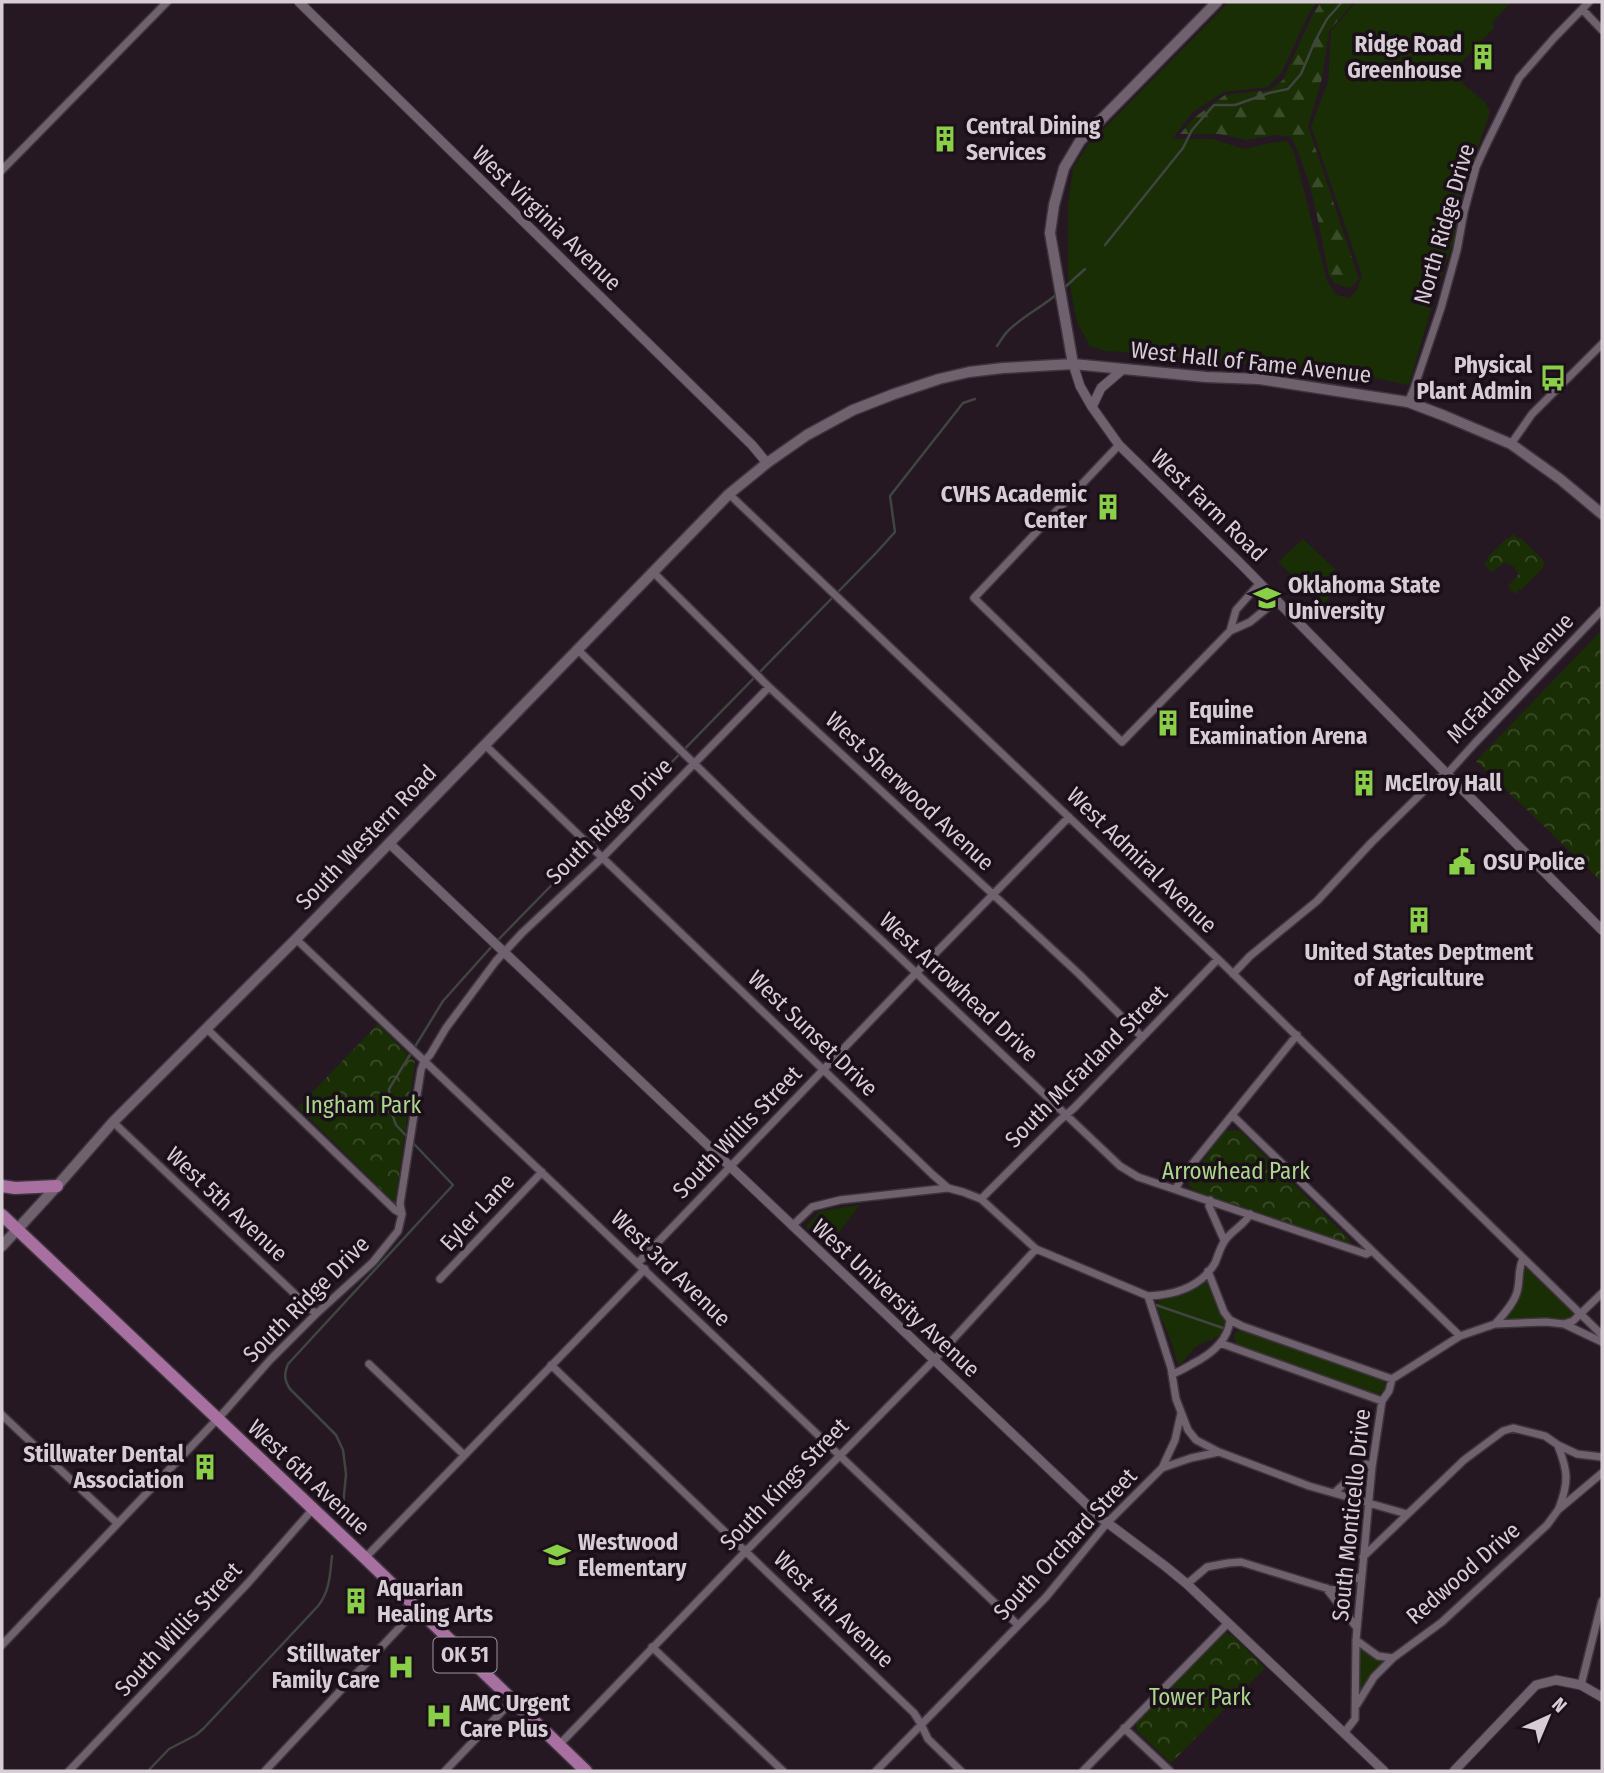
<svg xmlns="http://www.w3.org/2000/svg" width="1604" height="1773" font-family="'Fira Sans Condensed',sans-serif">
<defs>
<pattern id="forest-firs" width="22" height="20" patternUnits="userSpaceOnUse" patternTransform="scale(1.75)"><rect width="22" height="20" fill="#192e05"/><path d="M5 1l3.5 6h-7zM16 11l3.5 6h-7z" fill="#3a4b29"/></pattern>
<pattern id="park-crowns" width="20" height="18" patternUnits="userSpaceOnUse" patternTransform="scale(1.75)"><rect width="20" height="18" fill="#192e05"/><path d="M2 6a3 3 0 1 1 6 0M12 15a3 3 0 1 1 6 0" fill="none" stroke="#3a4b29"/></pattern>
</defs>
<rect width="100%" height="100%" fill="#251823"/>
<path fill="#192e05" d="M1229 2H1317L1308 15 1282 72 1268 87 1224 92 1193 112 1172 139H1213L1244 149 1269 143 1287 141 1294 152 1327 281 1337 295 1350 298 1357 289 1362 275 1311 126 1328 82 1331 31 1356 2H1511L1492 23 1494 28 1454 70 1464 85 1486 103 1490 112 1460 200 1453 243 1438 285 1409 385 1366 376 1164 355 1106 351 1090 346 1077 322 1068 276V204L1073 168 1088 145Z
M1303 539 1335 569 1327 578 1335 587 1329 593 1331 596 1323 604 1278 562Z
M860 1205 827 1247 806 1226 820 1211Z
M1523 1259 1580 1314 1573 1321 1495 1324 1509 1308Z
M1206 1278C1210 1292 1217 1301 1222 1313 1233 1339 1208 1338 1196 1347 1190 1351 1186 1359 1181 1364H1178L1170 1338 1157 1308 1159 1298Z
M1245 1329 1381 1378 1386 1385 1384 1390 1377 1395 1237 1345 1234 1337 1236 1332Z
M1356 1640 1378 1656 1393 1658 1374 1677 1356 1707Z"/>
<path fill="url(#forest-firs)" d="M1321 2H1354L1329 31 1322 78 1308 126 1359 279 1350 288 1334 283 1329 275C1320 231 1312 177 1291 137L1275 135 1247 140 1219 134H1180L1195 117 1225 95 1270 90 1283 80 1312 16Z"/>
<path fill="url(#park-crowns)" d="M1513 534 1518 539 1520 537 1541 558 1545 563 1541 570 1521 590H1519L1515 594 1508 586 1519 574 1514 567 1505 562 1492 572 1484 564 1488 560 1487 558 1507 538 1509 539Z
M1602 630V882L1476 761Z
M378 1024 415 1062 395 1203 298 1107Z
M1239 1130 1349 1239 1351 1244 1195 1191 1188 1185 1193 1175 1224 1131Z
M1225 1633 1233 1636 1265 1668 1171 1763 1137 1731 1136 1724Z"/>
<g fill="none" stroke-linecap="round" stroke-linejoin="round">
<path stroke="#404540" stroke-width="2.5" d="M1105 245 1183 148 1192 130 1214 105H1235L1269 93 1288 89 1301 74 1315 41 1327 19 1342 2
M1064 288 1085 269
M997 346C1000 342 1003 336 1007 332 1021 317 1041 308 1057 294
M498 940 876 553 895 532 890 496 963 403 975 399
M1153 1304 1226 1329
M342 1517 346 1474 343 1450 336 1435 290 1389C284 1380 284 1374 288 1364L453 1185 396 1125 391 1111 389 1089 443 1001 493 945
M148 1771 169 1749 196 1735 204 1728 318 1606C330 1591 330 1574 332 1556"/>
<g stroke="#3d343c" stroke-width="10">
<path id="minor" d="M1582 9 1602 30
M2 170 167 2
M1408 402 1413 391 1441 308 1457 250 1464 212 1476 167 1487 143 1519 78 1554 38 1589 2
M1511 444 1532 414 1602 344
M1119 445 974 598 1122 742 1230 631 1250 622 1277 600
M729 494 1218 959 1602 1335
M653 572 769 687 1079 974 1142 1037
M1230 631 1236 610 1260 583
M578 650 751 819 892 950 1120 1166 1138 1177 1366 1254 1372 1251
M485 745 933 1175 948 1188 963 1192 981 1199 1036 1249 1148 1296 1171 1368 1176 1399 1188 1430 1196 1440 1219 1452
M296 939 1018 1625
M1233 974 1250 956 1317 901 1371 843 1435 780 1447 774 1475 743 1602 610
M207 1029 395 1210 402 1214
M1232 1115 1460 1336
M113 1122 316 1314
M1176 1189 1181 1178 1297 1035
M981 1199 1059 1121 1074 1108 1218 959
M1210 1200 1209 1206 1224 1240
M792 1226 812 1207 840 1200 948 1188
M638 1263 916 973 1069 817
M1208 1271 1224 1312 1230 1320 1242 1326 1392 1379
M440 1279 542 1172
M1148 1296C1174 1295 1201 1287 1215 1263 1218 1256 1220 1248 1224 1242 1230 1231 1244 1226 1250 1214
M1495 1324C1503 1315 1512 1306 1516 1295 1521 1283 1517 1270 1523 1259
M1564 1324 1602 1342
M1220 1343 1382 1401
M369 1364 464 1455
M551 1365 914 1713 921 1724 928 1739 961 1771
M1172 1374C1179 1372 1185 1368 1192 1364 1210 1355 1228 1342 1230 1320
M2 1415 117 1523
M1558 1446C1568 1471 1569 1482 1559 1508
M1162 1468 1175 1440 1181 1413
M1334 1493 1366 1464 1372 1467
M1363 1557 1464 1460 1503 1431 1513 1428 1545 1436 1558 1445 1577 1454 1602 1457
M365 1558 645 1269
M1187 1584 1207 1567 1228 1563 1241 1562 1332 1590 1337 1589 1361 1576
M1326 1588 1357 1628
M1356 1640 1378 1656 1393 1658
M2 1645 225 1411 270 1360 316 1314 373 1262 398 1231 402 1214 400 1204 421 1070 424 1061 430 1055 446 1028 496 961 522 933 602 858 769 687
M652 1647 783 1771
M1581 1685 1602 1601
M1356 1706 1374 1677 1393 1658 1442 1622 1547 1525 1558 1510 1602 1473
M1124 1728 1170 1771
M1344 1733 1355 1719 1356 1640 1372 1467 1382 1401 1389 1391 1392 1379 1460 1336 1495 1324 1546 1322 1564 1324 1573 1321 1602 1293
M559 1745 746 1551 934 1360 1036 1249
M69 1771 248 1583 312 1510
M265 1771 417 1609
M445 1771 512 1701
M876 1771 1046 1597 1107 1523 1162 1468 1191 1458 1219 1452 1309 1486 1407 1514
M1083 1771 1228 1623"/>
</g>
<g stroke="#3d343c" stroke-width="11">
<path id="tertiary" d="M299 2 752 445 767 463
M1073 364 1080 386 1092 407 1119 445 1238 561 1447 774 1602 930
M1092 407 1101 388 1122 370
M389 843 1101 1518 1165 1566 1187 1584 1384 1771
M1454 1771 1536 1685 1556 1680 1581 1685 1602 1697"/>
</g>
<g stroke="#3d343c" stroke-width="13">
<path id="secondary" d="M1073 364 1050 233 1054 205 1064 168 1080 141 1217 2
M2 1246 57 1186 113 1122 296 939 729 494 767 463 807 435 853 410 894 394 939 379 969 372 1003 368 1073 364 1206 377 1259 379 1408 402 1445 416 1511 444 1560 479 1602 514"/>
</g>
<g stroke="#3d343c" stroke-width="15">
<path id="trunk" d="M2 1186 15 1188 57 1186
M2 1215 365 1558 586 1771"/>
</g>
<use href="#minor" stroke="#70616e" stroke-width="7"/>
<use href="#tertiary" stroke="#70616e" stroke-width="9"/>
<use href="#secondary" stroke="#70616e" stroke-width="10"/>
<use href="#trunk" stroke="#a770a0" stroke-width="12"/>
</g>
<defs>
<g id="building-bare" transform="scale(2.1)"><path d="M-4-6H4V6H1V3H-1V6H-4ZM-2.5-4.3h1.7v1.8h-1.7ZM.8-4.3h1.7v1.8H.8ZM-2.5-1h1.7V.8h-1.7ZM.8-1h1.7V.8H.8Z" fill="#89cf48" stroke="#1b0f1a" stroke-width="2.5" paint-order="stroke"/></g>
<g id="bus-bare" transform="scale(2.1)"><path d="M-5-6H5V4H4V6H2V4H-2V6H-4V4H-5ZM-3.5-4V0h7V-4ZM-3.5 1.2v1.5H-2V1.2ZM2 1.2v1.5H3.5V1.2Z" fill="#89cf48" stroke="#1b0f1a" stroke-width="2.5" paint-order="stroke"/></g>
<g id="university-bare" transform="scale(2.1)"><path d="M0-5L7-2L0 1L-7-2ZM-4 1L0 2.5L4 1V4Q0 6-4 4Z" fill="#89cf48" stroke="#1b0f1a" stroke-width="2.5" paint-order="stroke"/></g>
<g id="civic-bare" transform="scale(2.1)"><path d="M-.6-6.5H3V-4.5H.6V-3L4-1V1h2V6H-6V1h2V-1L-.6-3ZM-1.2 2.5V6h2.4V2.5Z" fill="#89cf48" stroke="#1b0f1a" stroke-width="2.5" paint-order="stroke"/></g>
<g id="school-bare" transform="scale(2.1)"><path d="M0-5L7-2L0 1L-7-2ZM-4 1L0 2.5L4 1V4Q0 6-4 4Z" fill="#89cf48" stroke="#1b0f1a" stroke-width="2.5" paint-order="stroke"/></g>
<g id="hospital-bare" transform="scale(2.1)"><path d="M-5-5h3v3.5h4V-5h3V5h-3V1.5h-4V5h-3Z" fill="#89cf48" stroke="#1b0f1a" stroke-width="2.5" paint-order="stroke"/></g>
</defs>
<g fill-rule="evenodd">
<use href="#building-bare" x="1483" y="57"/>
<use href="#building-bare" x="945" y="139"/>
<use href="#bus-bare" x="1553" y="378"/>
<use href="#building-bare" x="1108" y="507"/>
<use href="#university-bare" x="1267" y="598"/>
<use href="#building-bare" x="1168" y="723"/>
<use href="#building-bare" x="1364" y="783"/>
<use href="#civic-bare" x="1462" y="862"/>
<use href="#building-bare" x="1419" y="920"/>
<use href="#building-bare" x="205" y="1467"/>
<use href="#school-bare" x="557" y="1555"/>
<use href="#building-bare" x="356" y="1601"/>
<use href="#hospital-bare" x="401" y="1667"/>
<use href="#hospital-bare" x="439" y="1716"/>
</g>
<g text-anchor="middle" stroke-width="7" stroke-linejoin="round" paint-order="stroke">
<rect fill="#1b0f1a" stroke="#9f959d" stroke-width="2" x="433.5" y="1637.5" width="63" height="35" rx="5"/>
<g font-size="21" font-weight="bold" fill="#d7ced5">
<text x="465" y="1662">OK 51</text>
</g>
<g font-size="23" font-weight="bold" fill="#d7ced5" stroke="#1b0f1a" text-anchor="start">
<text x="1462" y="52" text-anchor="end">Ridge Road<tspan x="1462" dy="26">Greenhouse</tspan></text>
<text x="966" y="134">Central Dining<tspan x="966" dy="26">Services</tspan></text>
<text x="1532" y="373" text-anchor="end">Physical<tspan x="1532" dy="26">Plant Admin</tspan></text>
<text x="1087" y="502" text-anchor="end">CVHS Academic<tspan x="1087" dy="26">Center</tspan></text>
<text x="1288" y="593">Oklahoma State<tspan x="1288" dy="26">University</tspan></text>
<text x="1189" y="718">Equine<tspan x="1189" dy="26">Examination Arena</tspan></text>
<text x="1385" y="791">McElroy Hall</text>
<text x="1483" y="870">OSU Police</text>
<text x="1419" y="960" text-anchor="middle">United States Deptment<tspan x="1419" dy="26">of Agriculture</tspan></text>
<text x="184" y="1462" text-anchor="end">Stillwater Dental<tspan x="184" dy="26">Association</tspan></text>
<text x="578" y="1550">Westwood<tspan x="578" dy="26">Elementary</tspan></text>
<text x="377" y="1596">Aquarian<tspan x="377" dy="26">Healing Arts</tspan></text>
<text x="380" y="1662" text-anchor="end">Stillwater<tspan x="380" dy="26">Family Care</tspan></text>
<text x="460" y="1711">AMC Urgent<tspan x="460" dy="26">Care Plus</tspan></text>
</g>
<g font-size="23" fill="#d7ced5" stroke="#1b0f1a">
<text transform="translate(547 218) rotate(44)" y="8">West Virginia Avenue</text>
<text transform="translate(1444 224) rotate(-74)" y="8">North Ridge Drive</text>
<text transform="translate(1251 362) rotate(6)" y="8">West Hall of Fame Avenue</text>
<text transform="translate(1209 505) rotate(44)" y="8">West Farm Road</text>
<text transform="translate(1510 678) rotate(-46)" y="8">McFarland Avenue</text>
<text transform="translate(910 791) rotate(43)" y="8">West Sherwood Avenue</text>
<text transform="translate(609 821) rotate(-45)" y="8">South Ridge Drive</text>
<text transform="translate(366 837) rotate(-46)" y="8">South Western Road</text>
<text transform="translate(1142 860) rotate(44)" y="8">West Admiral Avenue</text>
<text transform="translate(959 987) rotate(43)" y="8">West Arrowhead Drive</text>
<text transform="translate(813 1033) rotate(44)" y="8">West Sunset Drive</text>
<text transform="translate(1086 1066) rotate(-45)" y="8">South McFarland Street</text>
<text transform="translate(737 1132) rotate(-46)" y="8">South Willis Street</text>
<text transform="translate(227 1204) rotate(43)" y="8">West 5th Avenue</text>
<text transform="translate(477 1212) rotate(-47)" y="8">Eyler Lane</text>
<text transform="translate(671 1268) rotate(44)" y="8">West 3rd Avenue</text>
<text transform="translate(896 1298) rotate(43)" y="8">West University Avenue</text>
<text transform="translate(306 1299) rotate(-45)" y="8">South Ridge Drive</text>
<text transform="translate(309 1477) rotate(43)" y="8">West 6th Avenue</text>
<text transform="translate(784 1484) rotate(-46)" y="8">South Kings Street</text>
<text transform="translate(1351 1515) rotate(-84)" y="8">South Monticello Drive</text>
<text transform="translate(1065 1544) rotate(-47)" y="8">South Orchard Street</text>
<text transform="translate(1463 1573) rotate(-41)" y="8">Redwood Drive</text>
<text transform="translate(834 1609) rotate(44)" y="8">West 4th Avenue</text>
<text transform="translate(178 1629) rotate(-47)" y="8">South Willis Street</text>
</g>
<g font-size="23" fill="#abd68c" stroke="#1b0f1a">
<text x="363" y="1113">Ingham Park</text>
<text x="1236" y="1179">Arrowhead Park</text>
<text x="1200" y="1705">Tower Park</text>
</g>
</g>
<rect width="1604" height="1773" fill="none" stroke="#d7ced5" stroke-width="7"/>
<g transform="translate(1548 1717) rotate(44)" stroke="#1b0f1a" stroke-width="5" paint-order="stroke">
<path d="M0-5L12 26L0 18L-12 26Z" fill="#d7ced5"/>
<text y="-10" font-size="19" font-weight="bold" text-anchor="middle" fill="#d7ced5">N</text>
</g>
</svg>
